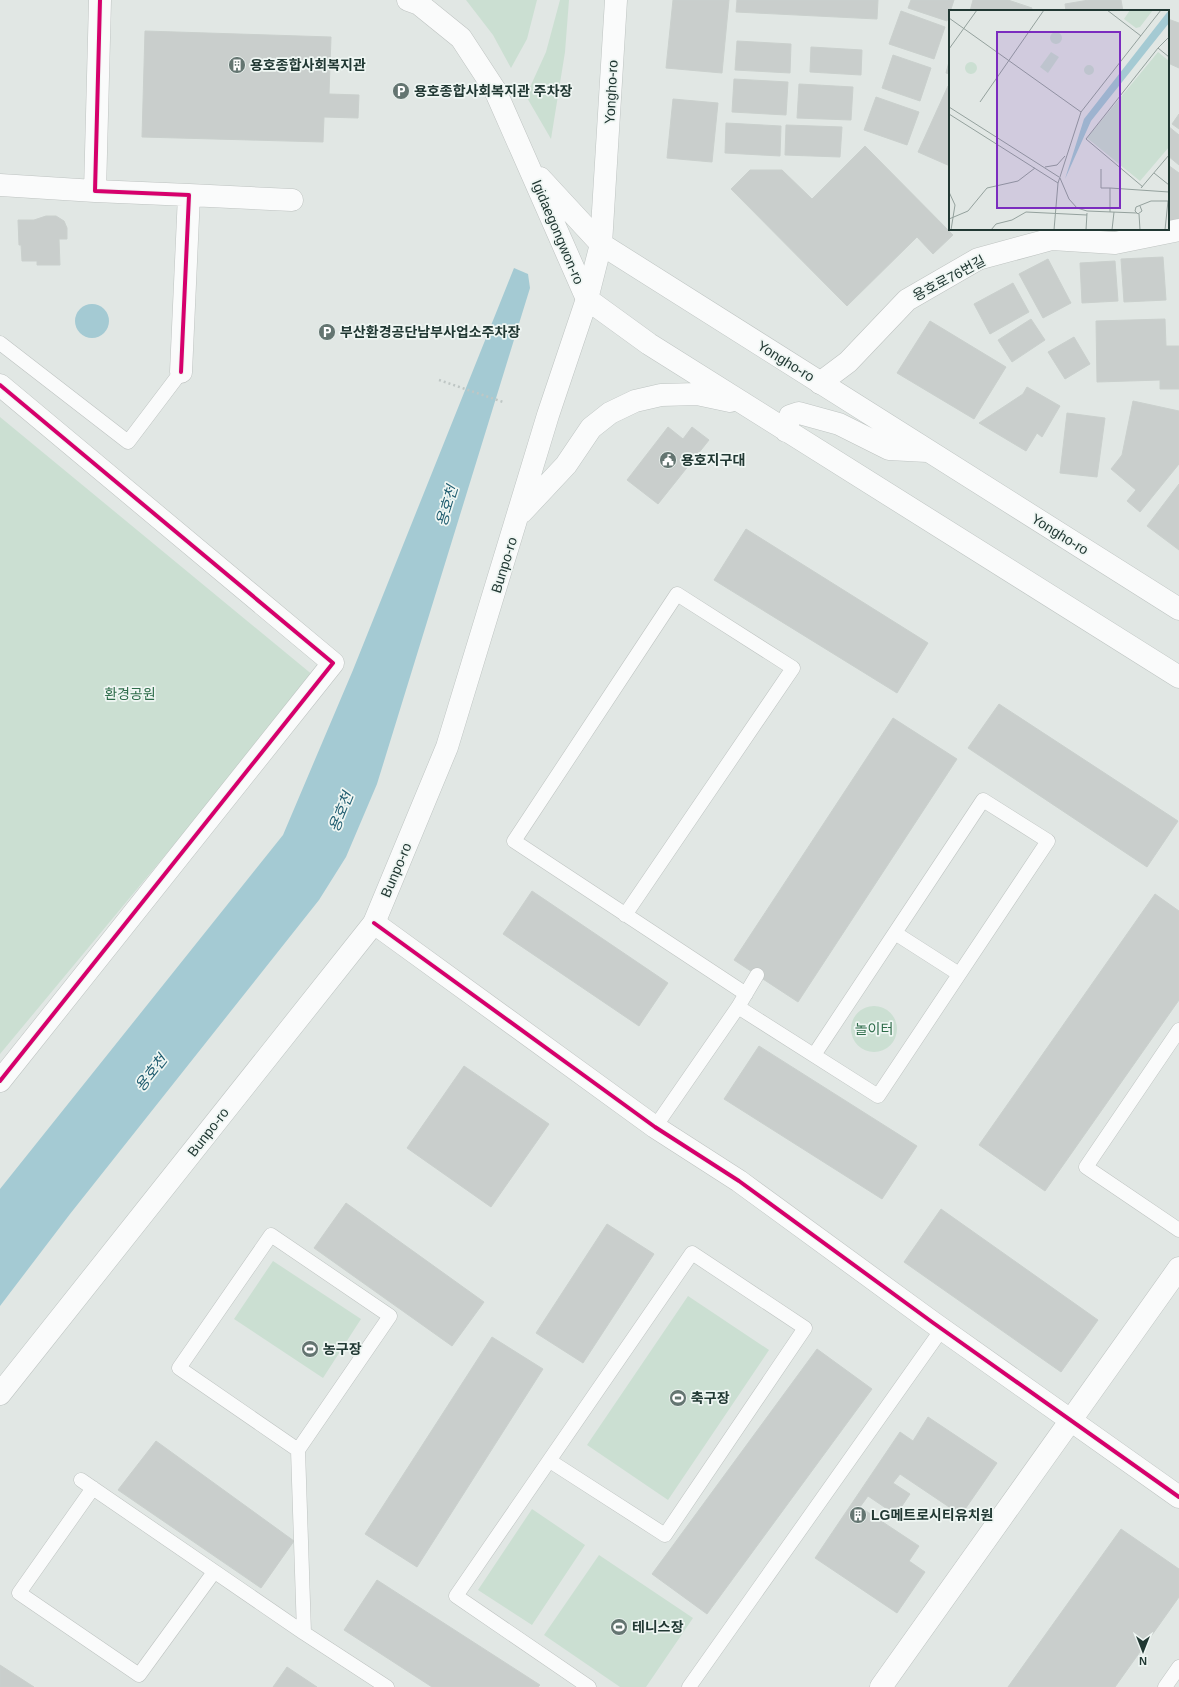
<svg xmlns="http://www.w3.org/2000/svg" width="1179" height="1687" font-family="Arial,'Noto Sans KR',sans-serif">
<rect width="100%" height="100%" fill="#e1e7e4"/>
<path fill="#cbdfd2" d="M466 0H537L527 39 511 68 493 35Z
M560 0H569L565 52 551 139 526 96 546 52Z
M0 417 314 676 0 1054Z
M851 1029a23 23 0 1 1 46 0a23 23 0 1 1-46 0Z
M273 1261 361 1319 323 1378 234 1319Z
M688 1296 769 1350 668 1500 587 1445Z
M532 1509 585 1545 532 1625 478 1590Z
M599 1555 693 1618 646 1687H620L544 1635Z"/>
<path fill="#a4cad3" d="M514 268 528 274 530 288 377 784 346 857 319 900 70 1214 0 1306V1189L283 835 353 670Z
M75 321a17 17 0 1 1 34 0a17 17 0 1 1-34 0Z"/>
<path fill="#c9cecc" stroke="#cad0cd" d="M673 0H729L722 73 666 68Z
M737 0H878L877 19 736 12Z
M911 0H954L947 21 908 8Z
M973 0H1008L1032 8 1031 11H970Z
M1089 0H1121L1123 11H1066L1065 4Z
M901 11 945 27 934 59 889 44Z
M1168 19 1179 23V68L1168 63Z
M145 31 331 37 329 94 359 95 358 118 324 117 323 142 142 137Z
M737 41 791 44 790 73 735 70Z
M811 47 862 50 861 75 810 72Z
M893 55 931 68 920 101 882 88Z
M950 58V74L946 73Z
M734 79 788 82 786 115 732 112Z
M799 84 853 87 851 120 797 118Z
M948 86 950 87V166L918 152Z
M876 97 919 112 907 145 864 130Z
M673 99 718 103 712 162 667 158Z
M1179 114V129L1172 124Z
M726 123 781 126 780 156 725 153Z
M786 125 842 127 840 157 785 155Z
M1168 126 1179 135V165L1168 156Z
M865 146 953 235 933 254 917 237 847 306 731 189 750 170H782L812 199Z
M1168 165 1179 173V218L1170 221 1168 220Z
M46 216H56L64 221 67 228V239H59L60 265H37V261H22L21 245H19L18 220H34Z
M1163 257 1166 300 1124 302 1121 259Z
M1048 259 1071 303 1043 318 1019 274Z
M1115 261 1118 301 1082 303 1080 263Z
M1013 283 1029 312 990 334 974 304Z
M1031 319 1045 340 1012 362 998 340Z
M1165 319 1166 346H1179V389H1160V380L1097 382 1096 321Z
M930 321 1006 367 974 419 897 373Z
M1074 337 1090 364 1065 379 1048 352Z
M1027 387 1060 406 1042 437 1037 433 1026 451 979 423 1023 394Z
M1133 401 1179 411V464L1140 512 1127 501 1136 490 1111 469 1122 455Z
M1067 413 1105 418 1097 477 1060 473Z
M668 427 683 439 692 427 709 440 658 504 627 480Z
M1179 484V550L1147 526Z
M746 529 928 643 897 693 714 580Z
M999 704 1178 821 1147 867 968 748Z
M893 718 957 759 798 1002 734 960Z
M532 891 668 983 639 1026 503 934Z
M1155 894 1179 911V1000L1045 1191 979 1145Z
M759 1046 917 1146 882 1199 724 1099Z
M464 1066 549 1124 491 1207 407 1148Z
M346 1203 484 1302 452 1346 314 1248Z
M941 1209 1098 1320 1061 1372 904 1262Z
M607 1224 654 1254 583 1363 536 1333Z
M492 1337 543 1369 417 1567 365 1534Z
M817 1349 872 1389 707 1614 652 1574Z
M928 1417 997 1463 961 1515 900 1474 893 1483 910 1494 896 1515 868 1496 860 1507 919 1546 909 1561 925 1572 897 1613 815 1558 900 1432 913 1441Z
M156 1441 294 1541 261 1588 118 1490Z
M1121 1529 1179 1569V1597L1115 1687H1008Z
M377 1580 540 1685 538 1687H432L344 1630Z
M0 1665 34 1687H0Z
M287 1667 317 1687H273Z"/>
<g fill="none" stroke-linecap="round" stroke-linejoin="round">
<g stroke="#bec3c1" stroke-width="15">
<path id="service" d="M0 343 128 442 181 372
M625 915 793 668 677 594 514 841 746 994
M895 933 959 974
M738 1007 878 1096 1048 841 983 800 814 1055
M1179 1030 1086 1167 1179 1230
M655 1127 738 1007 757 975
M271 1235 390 1316 298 1450 179 1368Z
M298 1450 304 1633
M550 1461 665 1535 805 1328 692 1253 456 1596 589 1687
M81 1480 304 1633 387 1687
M93 1488 19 1593 139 1675 214 1572
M689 1687 942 1329
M1165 1687 1179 1667"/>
</g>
<g stroke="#bec3c1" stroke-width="23">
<path id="minor" d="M100 0 95 191 189 195 181 372
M0 185 95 191
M189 195 292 200
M820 383 848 362 907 300 978 259 1052 239 1115 243 1179 230
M0 385 333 663 0 1081
M374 923 655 1127 739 1181 932 1322 1179 1497
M881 1687 1179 1268"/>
</g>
<g stroke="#bec3c1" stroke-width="23">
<path id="tertiary" d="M408 0 419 4 461 38 495 90 587 299
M540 178 601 244"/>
</g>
<g stroke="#bec4c2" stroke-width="23">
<path id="secondary" d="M601 244 1179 609
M587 299 649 344 1179 677
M786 431 790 416 799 413 839 424 889 449 927 451
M522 512 566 465 591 428 610 413 635 401 661 395 697 394 730 401
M0 1394 374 923 447 747 548 415 587 299 601 244 616 0"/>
</g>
<path stroke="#bfc7c5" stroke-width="2.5" stroke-dasharray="2 3" stroke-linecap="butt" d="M439 380 503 402"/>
<use href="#service" stroke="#fafbfb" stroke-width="14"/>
<use href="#minor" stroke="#fafbfb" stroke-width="22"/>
<use href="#tertiary" stroke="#fafbfb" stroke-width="22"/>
<use href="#secondary" stroke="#fafbfb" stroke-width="22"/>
<g stroke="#eff6f3" stroke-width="6">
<path id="cycleway" d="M100 0 95 191 189 195 181 372
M0 385 333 663 0 1081
M374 923 655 1127 739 1181 932 1322 1179 1497"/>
</g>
<use href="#cycleway" stroke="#d6006c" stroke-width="4"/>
</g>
<defs>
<g id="building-disc" transform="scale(0.9)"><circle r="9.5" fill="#647571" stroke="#eff6f3"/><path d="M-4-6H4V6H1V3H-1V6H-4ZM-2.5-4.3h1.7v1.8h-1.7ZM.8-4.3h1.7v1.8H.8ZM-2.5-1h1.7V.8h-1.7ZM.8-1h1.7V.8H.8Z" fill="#fff"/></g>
<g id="parking-disc" transform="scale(0.9)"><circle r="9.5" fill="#647571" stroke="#eff6f3"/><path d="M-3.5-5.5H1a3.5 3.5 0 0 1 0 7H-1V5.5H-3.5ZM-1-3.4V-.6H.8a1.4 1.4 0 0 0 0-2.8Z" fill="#fff"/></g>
<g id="civic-disc" transform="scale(0.9)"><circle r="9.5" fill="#647571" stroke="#eff6f3"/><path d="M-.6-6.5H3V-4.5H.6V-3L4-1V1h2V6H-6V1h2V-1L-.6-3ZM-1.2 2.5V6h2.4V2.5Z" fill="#fff"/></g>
<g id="stadium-disc" transform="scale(0.9)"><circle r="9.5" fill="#647571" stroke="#eff6f3"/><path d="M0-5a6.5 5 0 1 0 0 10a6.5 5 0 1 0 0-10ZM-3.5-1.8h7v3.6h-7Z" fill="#fff"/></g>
</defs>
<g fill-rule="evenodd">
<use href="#building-disc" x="237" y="65"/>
<use href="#parking-disc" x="401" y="91"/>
<use href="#parking-disc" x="327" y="332"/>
<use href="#civic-disc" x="668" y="460"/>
<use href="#stadium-disc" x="310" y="1349"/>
<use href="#stadium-disc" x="678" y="1398"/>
<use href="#building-disc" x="858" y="1515"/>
<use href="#stadium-disc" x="619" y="1627"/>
</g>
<g text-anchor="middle" stroke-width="3.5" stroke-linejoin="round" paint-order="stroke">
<g font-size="14" font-weight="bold" fill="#213833" stroke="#eff6f3" text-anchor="start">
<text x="250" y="70">용호종합사회복지관</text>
<text x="414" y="96">용호종합사회복지관 주차장</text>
<text x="340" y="337">부산환경공단남부사업소주차장</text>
<text x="681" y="465">용호지구대</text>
<text x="323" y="1354">농구장</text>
<text x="691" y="1403">축구장</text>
<text x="871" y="1520">LG메트로시티유치원</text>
<text x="632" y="1632">테니스장</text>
</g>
<g font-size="14" fill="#213833" stroke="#eff6f3">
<text transform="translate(611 92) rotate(-87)" y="5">Yongho-ro</text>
<text transform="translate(558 232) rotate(67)" y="5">Igidaegongwon-ro</text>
<text transform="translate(949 278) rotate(-28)" y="5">용호로76번길</text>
<text transform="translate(786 361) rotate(32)" y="5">Yongho-ro</text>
<text transform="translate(1060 534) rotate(32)" y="5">Yongho-ro</text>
<text transform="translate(504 565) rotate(-73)" y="5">Bunpo-ro</text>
<text transform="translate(396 870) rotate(-67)" y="5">Bunpo-ro</text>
<text transform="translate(208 1132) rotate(-52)" y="5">Bunpo-ro</text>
</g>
<g font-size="14" fill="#2e6c4a" stroke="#eff6f3">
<text x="130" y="699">환경공원</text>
<text x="874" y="1034">놀이터</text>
</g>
<g font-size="15" font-style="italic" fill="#205d70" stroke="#eff6f3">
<text transform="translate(447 506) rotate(-73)" y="5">용호천</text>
<text transform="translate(341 812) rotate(-68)" y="5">용호천</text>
<text transform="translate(151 1073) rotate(-52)" y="5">용호천</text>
</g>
</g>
<g transform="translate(949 10)">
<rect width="220" height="220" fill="#e1e7e4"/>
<path d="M181 0H204L191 17 187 18 175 9ZM101 28a6 6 0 1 1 12 0a6 6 0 1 1-12 0ZM102 42 110 47 99 63 91 57ZM209 42 220 51V137L191 171 138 128ZM16 58a6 6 0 1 1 12 0a6 6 0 1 1-12 0ZM135 60a5 5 0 1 1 10 0a5 5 0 1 1-10 0Z" fill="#cbdfd2"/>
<path d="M220 0V13L142 111 116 169 135 109Z" fill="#a4cad3"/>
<path d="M218 0 134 108 115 168 133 108Z" fill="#e1e7e4"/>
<path fill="none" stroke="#94a19d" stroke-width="1" d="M158 0 192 26M0 8 132 102M209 38 220 27M0 39 28 0M31 92 95 0M0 97 110 167M0 104 109 173M96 157 108 155 116 146M152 159V178H161V202M205 163 220 175M111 168 120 189 128 198 138 201 188 203M194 177 137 129 209 38 220 47M161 178 220 182M192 178 220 145M0 182 6 195 2 220M191 196 193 201 189 204 186 201 187 197 202 191H220M190 204 191 220M0 209 19 201 38 178 69 171 86 158M42 220 47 214 63 210 77 202 138 205M105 220 109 173 132 102 212 0M137 220 138 203M163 220 165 202M216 220 219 191"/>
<path fill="#7b2cbf" fill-opacity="0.15" stroke="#7b2cbf" stroke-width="2" d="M48 22H171V198H48Z"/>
<rect width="220" height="220" fill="none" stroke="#213833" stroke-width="2"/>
</g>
<g transform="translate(1143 1651) rotate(180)" stroke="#eff6f3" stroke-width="3" paint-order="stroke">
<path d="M0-3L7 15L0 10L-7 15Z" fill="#213833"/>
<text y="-6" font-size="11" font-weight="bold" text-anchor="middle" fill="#213833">N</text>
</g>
</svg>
